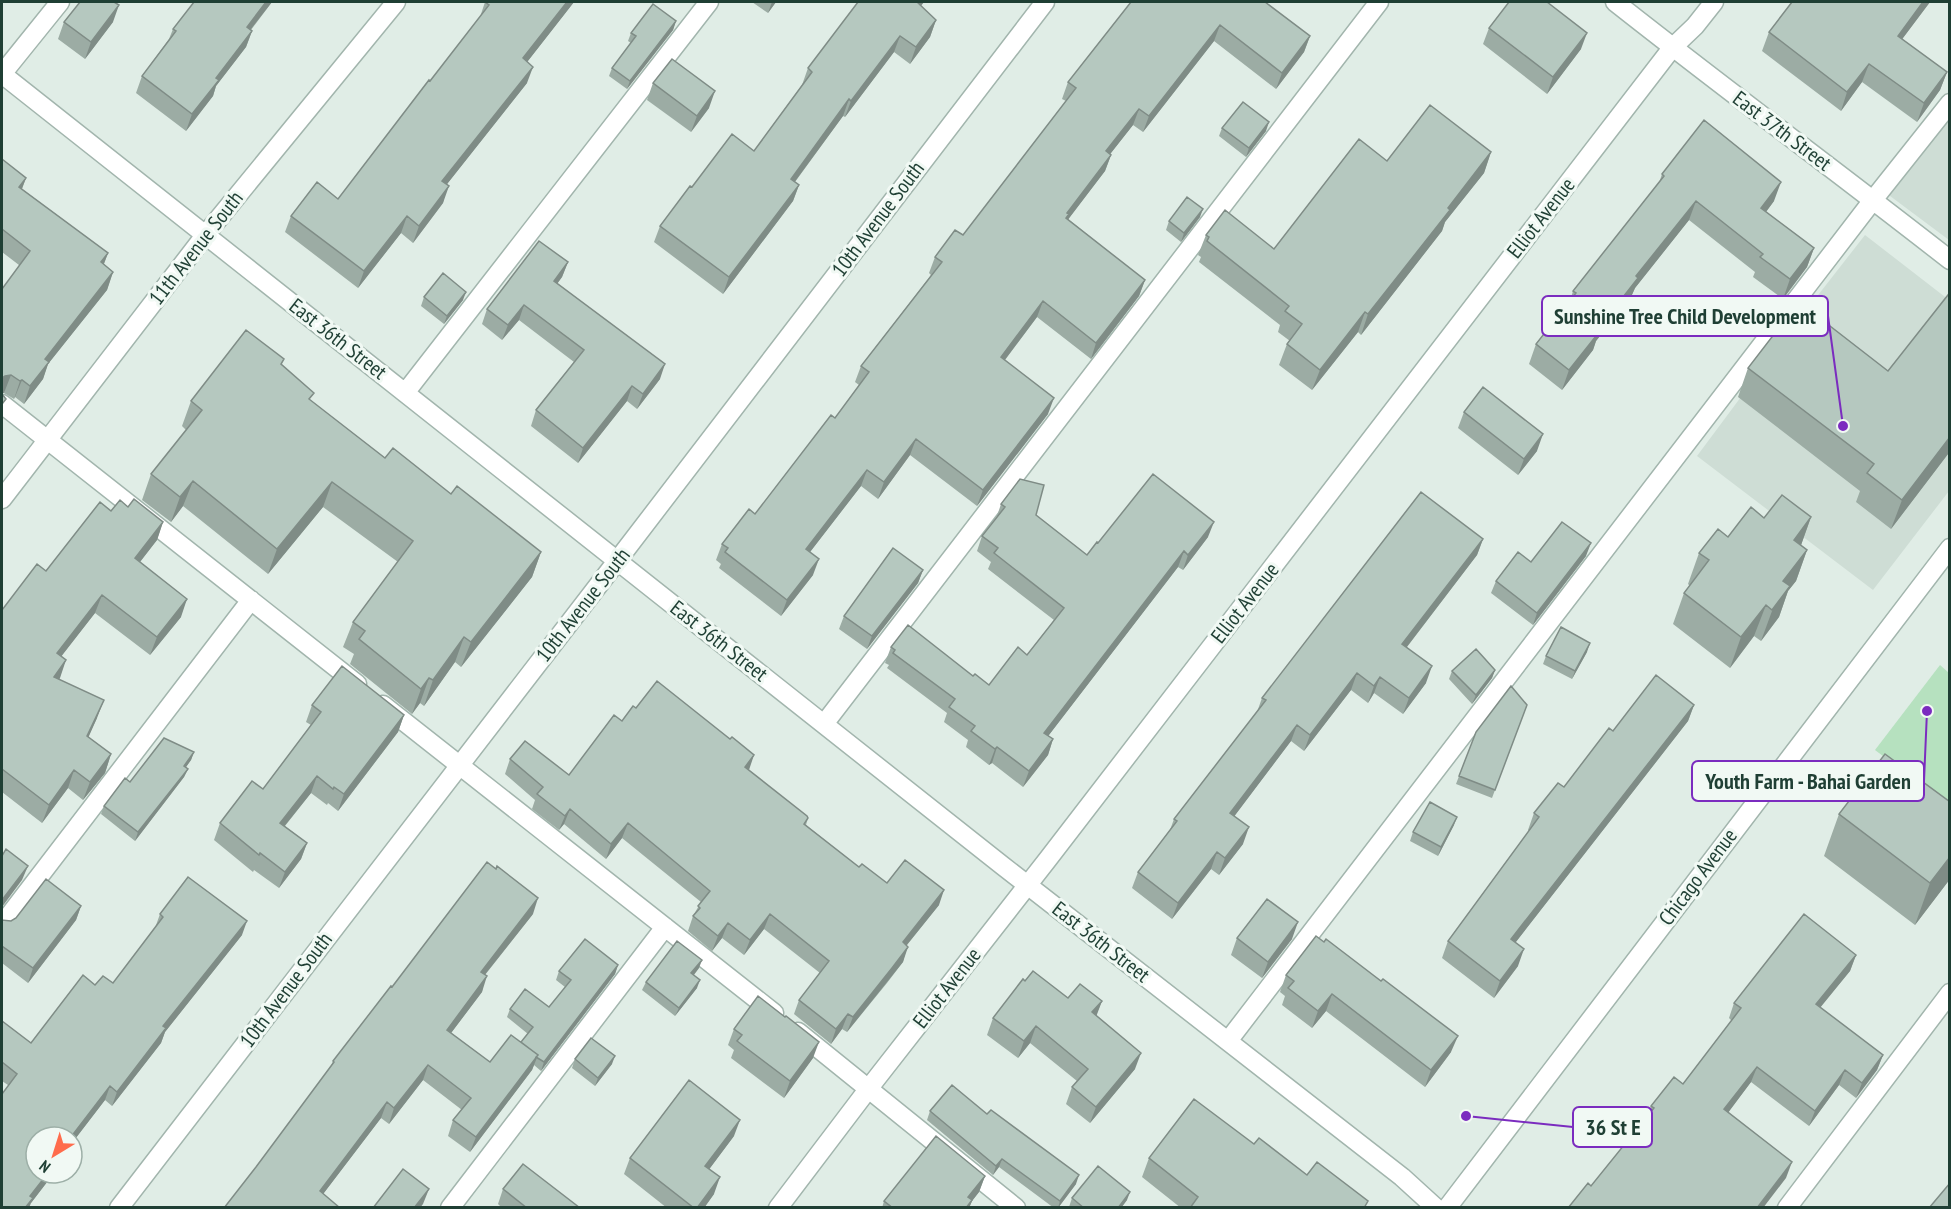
<svg xmlns="http://www.w3.org/2000/svg" width="1951" height="1209" font-family="'PT Sans Narrow',sans-serif">
<rect width="100%" height="100%" fill="#e0ede6"/>
<path fill="#ceddd5" d="M1949 98V240L1878 187Z
M1865 235 1949 300V491L1873 590 1697 456 1790 331Z"/>
<path fill="#b6e1bf" d="M1940 665 1949 673V806L1875 750Z"/>
<g fill="none" stroke-linecap="round" stroke-linejoin="round">
<g stroke="#a2b5ad" stroke-width="21">
<path id="minor" d="M1615 2C1725 89 1839 173 1950 260
M2 74 1003 866 1402 1177 1436 1208
M2 74 60 2
M405 393 709 2
M2 404 357 684
M2 499 206 234 396 2
M383 705 774 1013
M824 724 1379 2
M2 925 251 600
M798 1032 1016 1208
M1228 1041 1873 200 1950 103
M119 1208 617 561 1045 2
M450 1208 665 927
M778 1208 869 1088 1048 859 1672 48 1695 26 1714 2
M1447 1208 1950 548
M1787 1208 1950 993"/>
</g>
<use href="#minor" stroke="#fff" stroke-width="18"/>
</g>
<path fill="#9caca4" d="M272 2 251 30 252 31 246 47 216 86 213 96 186 131 136 93 142 76 169 39 173 29Z
M485 2H574L527 62V83L447 184 443 203 413 243 401 233 358 288 285 232 291 216 338 199 480 17Z
M752 2H776L768 13Z
M1131 2H1269L1267 3 1310 36 1304 52 1276 89 1214 41 1143 132 1133 125 1110 154 1111 155 1105 171 1068 219 1145 280 1139 296 1091 359 1037 317 1005 360 1048 414 977 506 910 455 878 499 861 486 810 552 813 575 781 616 719 568 721 564 716 560 722 544 755 514 835 418 859 385 855 382 861 366 931 275 929 273 935 257 963 235 1066 101 1062 99 1068 82Z
M1792 2H1930L1902 39 1947 72 1940 90 1917 122 1862 82 1841 111 1762 51 1769 32Z
M921 6 936 20 930 37 910 64 894 52 845 117 843 116 795 182 799 185 793 201 723 294 654 242 660 226 692 187 754 151 802 85 808 68Z
M676 21 673 30 627 89 609 76 612 68 631 43 628 41 631 33Z
M64 22H113L85 59 58 39Z
M1489 28 1581 49 1547 94 1483 44Z
M653 83 709 108 691 132 647 100Z
M1222 128 1266 131 1246 157 1219 136Z
M1491 152 1484 173 1445 222 1442 231 1361 335 1358 332 1312 390 1279 365 1287 344 1290 341 1278 332 1280 325 1199 262 1201 257 1198 255 1206 235 1274 249 1387 161Z
M2 159 26 178 22 189 108 253 104 264 113 272 107 290 48 364 43 379 24 404 15 397 14 399 4 393 19 265 2 252Z
M1662 174 1774 201 1766 212 1814 248 1807 267 1783 299 1753 277 1755 272 1689 220 1635 288 1631 297 1596 341 1593 350 1562 390 1529 364 1536 344 1570 301 1573 291 1659 183Z
M1200 217 1181 242 1166 230 1169 221Z
M568 262 562 277 557 284 660 379 637 409 627 401 578 463 531 426 536 410 574 362 519 320 502 340 482 324 487 309Z
M424 297 463 300 444 324 421 306Z
M1950 297V451L1948 454 1891 529 1856 502 1860 491 1738 397 1748 368 1888 371Z
M282 365 311 401 385 458 451 494 541 552 532 577 461 667 455 662 424 706 420 703 412 714 350 664 354 654 343 647 353 622 398 562 323 507 268 574 183 506 171 522 142 500 151 474 186 430 182 426 191 401Z
M1464 412 1537 451 1518 475 1458 428Z
M1001 504 1036 515 1087 555 1098 543 1208 537 1183 570 1178 567 1048 736 1053 739 1048 755 1023 787 992 763 989 765 966 747 968 740 944 722 947 713 887 668 889 665 885 663 891 647 973 676 989 685 1027 655 1054 620 988 569 991 562 977 551 982 536 996 519Z
M128 507 163 522 157 540 140 562 181 617 150 655 95 613 61 656 60 678 59 679 97 718 88 737 111 754 105 773 83 800 68 788 42 823 2 792V610L111 511Z
M1811 517 1801 545 1807 550 1796 581 1788 591 1779 617 1761 641 1754 636 1730 668 1673 624 1684 593 1690 586 1688 584 1699 553 1764 518Z
M1483 539 1477 555 1407 647 1426 683 1403 714 1374 693 1368 703 1351 690 1304 751 1291 741 1234 816 1243 844 1219 875 1211 869 1172 919 1132 888 1138 872 1170 830 1174 819 1257 712 1262 698Z
M1586 556 1533 625 1491 593 1496 581 1531 562Z
M923 570 918 583 867 649 839 629 844 616Z
M1587 652 1572 679 1543 664 1546 656Z
M1495 670 1492 678 1472 704 1449 679 1452 671Z
M312 705 404 715 398 732 338 811 328 803 327 805 311 793 285 826 307 843 301 859 279 888 254 870 253 872 214 840 220 823 263 789 311 725 306 722Z
M1527 705 1492 798 1456 784 1476 732Z
M1694 705 1688 721 1515 943 1518 966 1494 998 1442 958 1448 941 1529 831 1528 830 1534 813 1564 787 1613 731Z
M622 721 749 770 808 818 806 825 859 867 887 883 939 905 907 945 903 962 887 983 847 1032 842 1029 831 1044 794 1014 799 1000 820 973 764 929 744 955 722 938 712 951 688 931 693 916 701 902 622 838 606 859 564 824 559 830 532 809 535 800 505 774 510 759 569 775Z
M194 752 191 760 186 767 188 769 184 777 135 841 101 814 104 806Z
M1950 802V879L1915 925 1824 856 1839 814Z
M1454 825 1438 856 1410 841 1413 832Z
M81 906 76 920 28 983 2 963V920L11 921Z
M160 914 242 935 165 1032 161 1043 112 1106 105 1100 72 1143V1137L36 1173H54L31 1203 8 1085 2 1081V1021L31 1043 95 985 113 983 155 928Z
M533 914 485 975 482 992 451 1033 490 1062 521 1042 528 1034 507 1017 510 1009 549 1007 565 987 556 980 559 971 618 965 615 974 541 1071 534 1065 532 1070 470 1152 448 1136 453 1120 462 1110 423 1080 389 1124 381 1118 323 1194 256 1167 331 1066 333 1061 392 987Z
M1316 936 1451 1052 1425 1087 1326 1011 1312 1028 1282 1005 1285 996 1280 992 1286 975Z
M1237 938 1292 939 1262 978 1231 955Z
M1856 955 1850 971 1820 1007 1883 1055 1877 1070 1856 1098 1839 1085 1809 1126 1751 1082 1728 1112 1786 1178 1591 1186 1648 1116 1651 1106 1683 1084 1732 1021 1729 1018 1734 1003Z
M699 968 694 975 697 988 675 1016 642 990 646 982Z
M1025 981 1068 998 1102 1001 1096 1015 1135 1069 1090 1123 1066 1104 1072 1087 1077 1081 1030 1043 1018 1058 987 1035 993 1018Z
M734 1029 813 1058 784 1098 731 1058 734 1050 728 1045Z
M575 1059 612 1064 595 1086 572 1068Z
M930 1111 987 1114 1076 1184 1058 1208H1054L999 1167 993 1175 927 1120Z
M734 1136 709 1169 714 1194 704 1208H667L624 1174 630 1158Z
M1254 1144 1307 1175 1366 1208H1181L1142 1177 1149 1158Z
M985 1176 979 1192 972 1201 969 1208H882L884 1201Z
M503 1189 580 1208H502L498 1204Z
M1072 1198 1127 1200 1121 1208H1070L1069 1207Z"/>
<path fill="#7f8c86" d="M266 2H272L240 43 247 27Z
M567 2H574L517 75 523 58Z
M772 2H776L768 13Z
M917 2H924L911 19Z
M1923 2H1930L1891 54 1898 36Z
M119 5 113 22 85 59 91 42Z
M936 20 930 37 910 64 916 47Z
M676 21 673 30 627 89 630 81Z
M1220 25 1214 41 1143 132 1149 116Z
M252 31 246 47 216 86 213 96 186 131 192 114 216 78Z
M1587 33 1581 49 1547 94 1553 77Z
M900 36 894 52 845 117 851 101Z
M1310 36 1304 52 1276 89 1282 73Z
M1869 64 1862 82 1841 111 1847 92Z
M533 67 527 83 436 198 442 181Z
M1947 72 1940 90 1917 122 1924 103Z
M715 91 709 108 691 132 697 116Z
M849 99 843 116 785 195 791 179Z
M1139 109 1133 125 1100 167 1106 151Z
M1269 122 1266 131 1246 157 1249 148Z
M1491 152 1484 173 1445 222 1442 231 1361 335 1368 314 1448 208Z
M1111 155 1105 171 1067 221V213Z
M26 178 19 196V187Z
M1781 182 1774 201 1754 228 1761 208Z
M799 185 793 201 723 294 729 277Z
M449 186 443 203 413 243 419 226Z
M1696 201 1689 220 1635 288 1631 297 1596 341 1593 350 1562 390 1569 370 1598 329 1636 276Z
M1203 209 1200 217 1181 242 1184 233Z
M407 216 401 233 358 288 364 271Z
M1814 248 1807 267 1783 299 1790 279Z
M108 253 101 271V262Z
M568 262 562 277 548 296 554 281Z
M113 272 107 290 48 364 43 379 24 404 30 386 45 359Z
M1145 280 1139 296 1091 359 1096 343Z
M466 292 463 300 444 324 447 316Z
M1043 301 1037 317 995 373 1001 357Z
M524 305 519 320 502 340 508 325Z
M1365 312 1358 332 1312 390 1320 370Z
M665 364 660 379 637 409 643 394Z
M11 375 4 393H2V378L5 376Z
M22 380 15 397 14 399 20 381Z
M632 386 627 401 578 463 583 448Z
M1054 398 1048 414 977 506 983 490Z
M1950 429V451L1948 454 1891 529 1902 500Z
M1543 434 1537 451 1518 475 1524 459Z
M916 439 910 455 878 499 884 482Z
M867 470 861 486 800 565 806 549Z
M193 481 183 506 171 522 180 497Z
M332 482 323 507 268 574 277 549Z
M1811 517 1800 548 1794 540Z
M163 522 157 540 129 576 135 558Z
M1214 522 1208 537 1183 570 1188 555Z
M1483 539 1477 555 1396 661 1402 644Z
M1591 543 1586 556 1533 625 1537 613Z
M1807 550 1796 581 1788 591 1779 617 1761 641 1783 581Z
M1184 551 1178 567 1039 748 1044 733Z
M541 552 532 577 461 667 471 642Z
M819 559 813 575 781 616 787 600Z
M923 570 918 583 867 649 872 636Z
M102 595 95 613 50 671 57 653Z
M187 599 181 617 150 655 157 637Z
M1766 605 1754 636 1730 668 1741 637Z
M464 637 455 662 424 706 433 680Z
M1590 643 1587 652 1572 679 1575 671Z
M66 660 60 678 47 695 54 677Z
M1432 666 1426 683 1403 714 1409 698Z
M1495 670 1492 678 1472 704 1476 695Z
M1357 673 1351 690 1304 751 1310 735Z
M1380 677 1374 693 1368 703 1374 686Z
M429 678 420 703 412 714 421 689Z
M104 700 97 718 81 754 87 736Z
M1694 705 1688 721 1505 956 1511 939Z
M404 715 398 732 338 811 344 794Z
M1297 725 1291 741 1224 830 1230 813Z
M1053 739 1048 755 1023 787 1029 771Z
M997 747 992 763 989 765 995 749Z
M194 752 191 760 181 774 184 766Z
M111 754 105 773 83 800 90 782Z
M754 755 749 770 739 782 745 767Z
M188 769 184 777 135 841 138 832Z
M74 770 68 788 42 823 49 805Z
M317 776 311 793 274 839 280 823Z
M570 809 564 824 559 830 565 816Z
M1457 817 1454 825 1438 856 1441 847Z
M628 823 622 838 606 859 611 844Z
M1249 827 1243 844 1219 875 1225 858Z
M307 843 301 859 279 888 285 872Z
M1217 852 1211 869 1172 919 1178 903Z
M1950 857V879L1915 925 1930 883Z
M28 866 22 880 2 907V900Z
M944 890 939 905 897 957 903 942Z
M538 898 533 914 475 987 481 972Z
M81 906 76 920 28 983 33 968Z
M770 914 764 929 744 955 750 940Z
M247 921 242 935 165 1032 161 1043 112 1106 117 1092 163 1026Z
M1298 922 1292 939 1262 978 1268 962Z
M728 923 722 938 712 951 718 936Z
M908 947 903 962 847 1032 853 1017Z
M1524 949 1518 966 1494 998 1500 981Z
M1856 955 1850 971 1811 1019 1816 1004Z
M702 960 699 968 688 982 691 973Z
M618 965 615 974 541 1071 544 1062Z
M487 976 482 992 442 1045 447 1030Z
M700 980 697 988 675 1016 679 1008Z
M1332 994 1326 1011 1312 1028 1318 1011Z
M1102 1001 1096 1017 1092 1012Z
M848 1014 842 1029 831 1044 836 1029Z
M1036 1026 1030 1043 1018 1058 1024 1041Z
M1458 1036 1451 1052 1425 1087 1431 1070Z
M819 1042 813 1058 784 1098 790 1081Z
M1141 1053 1135 1069 1090 1123 1096 1107Z
M538 1055 532 1070 470 1152 476 1137Z
M1883 1055 1877 1070 1856 1098 1862 1083Z
M615 1056 612 1064 595 1086 598 1078Z
M428 1065 423 1080 389 1124 394 1108Z
M1757 1067 1751 1082 1719 1125 1724 1109Z
M1845 1070 1839 1085 1809 1126 1815 1111Z
M110 1086 105 1100 72 1143V1137H71Z
M387 1102 381 1118 314 1206 320 1191Z
M740 1120 734 1136 699 1183 705 1166Z
M1002 1159 999 1167 993 1175 996 1166Z
M1792 1162 1786 1178 1763 1208H1757Z
M48 1173H54L31 1203 29 1208H25L30 1196Z
M1079 1175 1076 1184 1058 1208 1060 1201Z
M985 1176 979 1192 972 1201 969 1208H964L968 1197Z
M720 1177 714 1194 704 1208H697Z
M429 1189 423 1204 420 1208H414Z
M1130 1192 1127 1200 1121 1208H1118Z"/>
<path fill="#b5c8bf" stroke="#7f8c86" stroke-width="1.5" d="M80 2H114L119 5 91 42 64 22Z
M194 2H266L247 27 252 31 216 78 219 80 192 114 142 76 176 31 173 29Z
M485 2H567L523 58 533 67 442 181 449 186 419 226 407 216 364 271 291 216 317 182 338 199 429 80 430 81 489 5Z
M858 2H917L936 20 916 47 900 36 851 101 849 99 791 179 799 185 729 277 660 226 690 186 692 187 732 134 754 151 812 72 808 68Z
M1131 2H1265L1310 36 1282 73 1220 25 1149 116 1139 109 1106 151 1111 155 1067 213 1069 214 1066 218 1145 280 1096 343 1043 301 1001 357 1054 398 983 490 916 439 884 482 867 470 806 549 819 559 787 600 725 552 728 548 722 544 749 509 755 514 831 415 835 418 869 372 861 366 942 262 935 257 955 230 963 235 1076 88 1068 82Z
M1509 2H1547L1587 33 1553 77 1489 28Z
M1792 2H1923L1898 36 1947 72 1924 103 1869 64 1847 92 1769 32Z
M653 4 676 21 630 81 612 68 636 36 631 33Z
M672 59 715 91 697 116 653 83Z
M1243 102 1269 122 1249 148 1222 128Z
M1430 105 1491 152 1448 208 1450 210 1368 314 1365 312 1320 370 1287 344 1302 324 1285 311 1289 306 1207 241 1209 237 1206 235 1225 210 1274 249 1359 139 1387 161Z
M1704 120 1781 182 1761 208 1814 248 1790 279 1760 257 1763 254 1696 201 1636 276 1638 278 1598 329 1600 331 1569 370 1536 344 1576 293 1573 291 1664 176 1662 174Z
M2 159 26 178 19 187 108 253 101 262 113 272 45 359 49 362 30 386 22 380 20 381 11 375 5 376 2 378V289L30 251 2 229Z
M1187 197 1203 209 1184 233 1169 221Z
M539 241 568 262 554 281 665 364 643 394 632 386 583 448 536 410 584 350 524 305 508 325 487 309Z
M443 273 466 292 447 316 424 297Z
M1948 295 1950 297V437L1902 500 1867 473 1874 464 1748 368 1799 302 1888 371Z
M246 330 284 359 281 364 314 393 309 399 385 458 393 448 451 494 457 486 541 552 471 642 464 637 433 680 429 678 421 689 359 639 365 631 353 622 413 541 332 482 277 549 193 481 180 497 151 474 202 410 191 401Z
M1483 387 1543 434 1524 459 1464 412Z
M2 394 6 399 2 404Z
M1153 474 1214 522 1188 555 1184 551 1044 733 1053 739 1029 771 997 747 995 749 971 731 975 726 949 707 955 699 893 653 895 650 891 647 908 625 973 676 975 674 989 685 1018 647 1027 655 1064 608 994 553 998 548 982 536 1005 507 1001 504 1020 479 1044 485 1036 515 1087 555 1097 542 1098 543Z
M1421 492 1483 539 1402 644 1432 666 1409 698 1380 677 1374 686 1357 673 1310 735 1297 725 1230 813 1249 827 1225 858 1217 852 1178 903 1138 872 1177 821 1174 819 1266 700 1262 698Z
M1782 495 1811 517 1794 540 1807 550 1783 581 1790 586 1772 610 1766 605 1741 637 1684 593 1709 560 1699 553 1718 529 1728 537 1751 507 1764 518Z
M134 499 163 522 135 558 187 599 157 637 102 595 57 653 66 660 54 677 104 700 87 736 111 754 90 782 74 770 49 805 2 769V610L37 564 46 571 100 502 111 511 120 500 128 507Z
M1562 522 1591 543 1537 613 1496 581 1518 552 1531 562Z
M893 548 923 570 872 636 844 616Z
M1561 627 1590 643 1575 671 1546 656Z
M1476 649 1495 670 1476 695 1452 671Z
M342 666 404 715 344 794 334 787 333 789 317 776 280 823 307 843 285 872 260 853 259 855 220 823 252 781 263 789 321 712 312 705Z
M1656 675 1694 705 1511 939 1524 949 1500 981 1448 941 1539 817 1534 813 1558 783 1564 787 1609 728 1613 731Z
M657 681 730 739 732 737 754 755 745 767 807 816 808 818 804 824 859 867 862 864 887 883 905 860 944 890 903 942 908 947 892 968 853 1017 848 1014 836 1029 799 1000 829 961 770 914 750 940 728 923 718 936 693 916 700 908 698 906 710 891 628 823 611 844 570 809 565 816 537 794 543 787 510 759 525 741 569 775 614 715 622 721 633 706 636 708Z
M1511 686 1527 705 1495 790 1459 776 1476 732Z
M164 738 194 752 184 766 188 769 138 832 104 806 125 778 130 782Z
M1885 754 1950 802V857L1930 883 1839 814Z
M1430 802 1457 817 1441 847 1413 832Z
M6 849 28 866 2 900V856Z
M487 862 496 869 497 866 538 898 481 972 487 976 447 1030 490 1062 511 1035 538 1055 476 1137 453 1120 471 1098 428 1065 394 1108 387 1102 320 1191 340 1208H224L256 1167 334 1062 333 1061 391 986 392 987Z
M188 877 247 921 163 1026 166 1028 117 1092 110 1086 71 1137H36V1173H48L30 1196 33 1198 25 1208H2V1094L17 1074 2 1062V1021L31 1043 83 975 95 985 103 976 113 983 163 917 160 914Z
M46 879 81 906 33 968 2 946V920L11 921 16 918Z
M1267 899 1298 922 1268 962 1237 938Z
M1804 914 1856 955 1816 1004 1883 1055 1862 1083 1845 1070 1815 1111 1757 1067 1724 1109 1792 1162 1757 1208H1568L1588 1183 1591 1186 1654 1108 1651 1106 1674 1077 1683 1084 1741 1008 1734 1003Z
M1316 936 1324 942 1326 939 1381 981 1383 979 1458 1036 1431 1070 1332 994 1318 1011 1288 988 1294 981 1286 975Z
M585 939 618 965 544 1062 536 1057 538 1055 521 1042 533 1027 510 1009 525 989 549 1007 571 980 559 971Z
M677 941 702 960 691 973 700 980 679 1008 646 982Z
M1033 971 1068 998 1080 984 1102 1001 1092 1012 1141 1053 1096 1107 1072 1087 1088 1069 1036 1026 1024 1041 993 1018 1023 979 1025 981Z
M758 996 785 1017 786 1016 819 1042 790 1081 737 1041 742 1035 734 1029Z
M591 1038 615 1056 598 1078 575 1059Z
M689 1080 740 1120 705 1166 720 1177 697 1208H694L630 1158Z
M952 1085 987 1114 991 1110 1079 1175 1060 1201 1002 1159 996 1166 930 1111Z
M1194 1099 1254 1144 1259 1138 1307 1175 1317 1162 1368 1201 1364 1208H1190L1198 1197 1149 1158Z
M936 1136 985 1176 968 1197 972 1200 966 1208H893L884 1201Z
M523 1164 580 1208H527L503 1189Z
M1098 1166 1130 1192 1118 1208H1084L1072 1198Z
M403 1169 429 1189 414 1208H373Z
M1950 1183V1208H1929Z"/>
<g text-anchor="middle" stroke-width="6" stroke-linejoin="round" paint-order="stroke">
<g font-size="21" fill="#1f3f34" stroke="#f1f9f4">
<text transform="translate(1782 131) rotate(37)" y="7">East 37th Street</text>
<text transform="translate(1541 218) rotate(-52)" y="7">Elliot Avenue</text>
<text transform="translate(878 219) rotate(-53)" y="7">10th Avenue South</text>
<text transform="translate(196 248) rotate(-52)" y="7">11th Avenue South</text>
<text transform="translate(338 339) rotate(38)" y="7">East 36th Street</text>
<text transform="translate(1245 603) rotate(-52)" y="7">Elliot Avenue</text>
<text transform="translate(583 605) rotate(-52)" y="7">10th Avenue South</text>
<text transform="translate(719 641) rotate(38)" y="7">East 36th Street</text>
<text transform="translate(1698 877) rotate(-53)" y="7">Chicago Avenue</text>
<text transform="translate(1101 942) rotate(38)" y="7">East 36th Street</text>
<text transform="translate(947 988) rotate(-52)" y="7">Elliot Avenue</text>
<text transform="translate(286 990) rotate(-53)" y="7">10th Avenue South</text>
</g>
</g>
<path fill="none" stroke="#7b2cbf" stroke-width="2" d="M1843 426L1828 316M1927 711L1924 781M1466 1116L1573 1127"/>
<g fill="#7b2cbf" stroke="#f1f9f4" stroke-width="2">
<circle cx="1843" cy="426" r="6"/>
<circle cx="1927" cy="711" r="6"/>
<circle cx="1466" cy="1116" r="6"/>
</g>
<g fill="#f1f9f4" stroke="#7b2cbf" stroke-width="2">
<rect x="1542" y="296" width="286" height="40" rx="6"/>
<rect x="1692" y="761" width="232" height="40" rx="6"/>
<rect x="1573" y="1107" width="79" height="40" rx="6"/>
</g>
<g font-size="22" text-anchor="middle" font-weight="bold" fill="#1f3f34">
<text x="1685" y="324">Sunshine Tree Child Development</text>
<text x="1808" y="789">Youth Farm - Bahai Garden</text>
<text x="1613" y="1135">36 St E</text>
</g>
<rect width="1951" height="1209" fill="none" stroke="#1f3f34" stroke-width="6"/>
<g transform="translate(54 1155) rotate(218)"><circle r="28" fill="#f1f9f4" stroke="#9dafa7" stroke-width="1.5"/>
<path d="M0-4.5L10 22L0 15L-10 22Z" fill="#ff6c4c"/>
<text y="-9" font-size="16" font-weight="bold" text-anchor="middle" fill="#1f3f34">N</text>
</g>
</svg>
